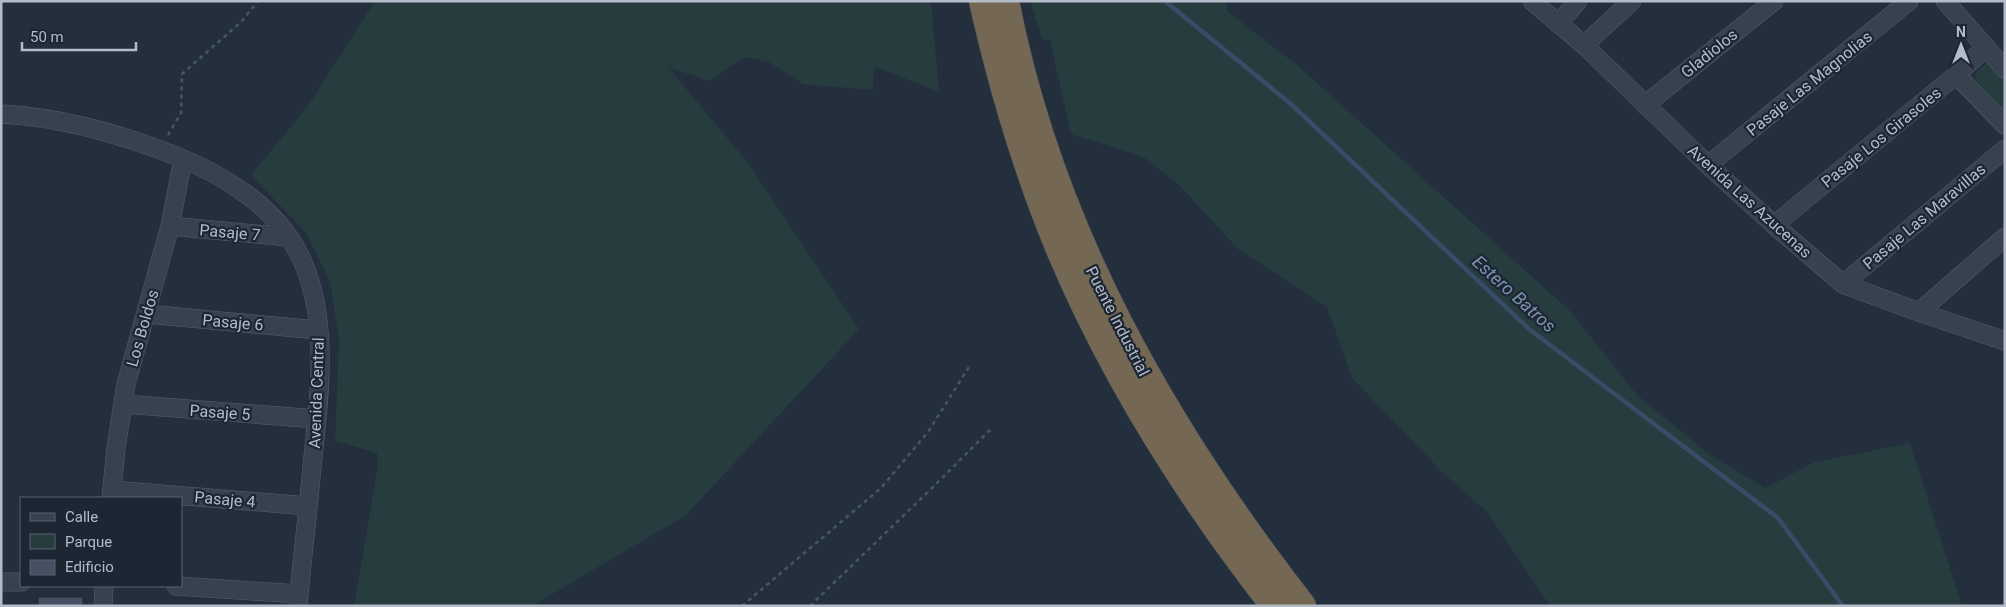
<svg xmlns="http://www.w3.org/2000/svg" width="2006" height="607" font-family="Roboto,sans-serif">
<rect width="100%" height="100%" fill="#242f3e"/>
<path fill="#263c3f" d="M375 1H931L939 92 874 66 873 90 803 84 769 62 744 57 709 81 668 67 748 163 859 329 686 515 532 606H354L378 466 377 453 335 441 339 340 330 281 306 233 251 175 308 106Z
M1030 1H1226L1227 11 1297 65 1570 311 1637 395 1710 455 1765 488 1815 462 1910 443 1962 606H1550L1487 512 1443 473 1352 378 1327 307 1238 249 1179 185 1144 157 1071 134 1050 40 1042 39Z
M1989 61 2005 78V113L1975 80 1976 72Z"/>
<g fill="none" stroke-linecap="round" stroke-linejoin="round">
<path stroke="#394c67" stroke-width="4.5" d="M1165 1 1291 104 1529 329 1778 518 1843 606"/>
</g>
<path fill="#455162" stroke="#1f2835" d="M38 597H83V606H22L38 605Z"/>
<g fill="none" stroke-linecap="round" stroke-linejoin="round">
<g stroke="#565f6c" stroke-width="19">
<path id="street" d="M1532 1 1584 45 1708 165 1774 225 1843 284 1919 312 2005 341
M1945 1 2005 69
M1558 24 1578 1
M1584 45 1632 1
M1956 75 2005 125
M1645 105 1774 1
M1 114C59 117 120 134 174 155 222 174 275 206 299 254 331 316 319 400 312 466 308 513 302 559 298 606
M1708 165 1909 1
M1774 225 1956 75 1986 47
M170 226 289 237
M1843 284 2005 149
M1919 312 2005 237
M147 314 318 330
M123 404 317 419
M112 490 308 506
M111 498 116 448 126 384 170 226 183 159
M1 582H21
M176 586 299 594
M103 606 104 586"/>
</g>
<g stroke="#434c59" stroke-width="29">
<path id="highway" d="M983 1C1002 85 1026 167 1059 247 1113 376 1189 496 1275 606
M1005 1C1049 228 1162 426 1302 606"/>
</g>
<path stroke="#44595c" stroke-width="2.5" stroke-dasharray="4 4" stroke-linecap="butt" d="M168 135 181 113 182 74 241 22 258 1
M742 606 881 488 928 432 969 367
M810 606 931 489 992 428"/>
<use href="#street" stroke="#38414e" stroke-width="18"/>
<use href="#highway" stroke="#746855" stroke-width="28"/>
</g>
<g text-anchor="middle" stroke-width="4.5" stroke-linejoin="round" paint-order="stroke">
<g font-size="16" fill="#b4bcc9" stroke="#1d2633">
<text transform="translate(1709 53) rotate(-39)" y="6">Gladiolos</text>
<text transform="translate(1809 83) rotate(-39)" y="6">Pasaje Las Magnolias</text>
<text transform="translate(1881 137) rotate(-39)" y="6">Pasaje Los Girasoles</text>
<text transform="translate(1750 201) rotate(42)" y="6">Avenida Las Azucenas</text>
<text transform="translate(1924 216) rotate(-40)" y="6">Pasaje Las Maravillas</text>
<text transform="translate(230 232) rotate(5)" y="6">Pasaje 7</text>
<text transform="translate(1118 321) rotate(63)" y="6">Puente Industrial</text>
<text transform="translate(233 322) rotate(5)" y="6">Pasaje 6</text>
<text transform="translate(142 328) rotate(-74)" y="6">Los Boldos</text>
<text transform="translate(316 393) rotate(-88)" y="6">Avenida Central</text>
<text transform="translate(220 412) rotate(4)" y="6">Pasaje 5</text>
<text transform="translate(225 499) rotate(5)" y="6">Pasaje 4</text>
</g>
<g font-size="18" font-style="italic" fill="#7c92b1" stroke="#1d2633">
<text transform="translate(1514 294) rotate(42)" y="6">Estero Batros</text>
</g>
</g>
<rect width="2006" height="607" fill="none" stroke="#b4bcc9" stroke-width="5"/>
<rect x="20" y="497" width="162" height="90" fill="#1d2633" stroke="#59626f"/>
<rect x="30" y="513" width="25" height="8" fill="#38414e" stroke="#59626f"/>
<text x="65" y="522" font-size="15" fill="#b4bcc9">Calle</text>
<rect x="30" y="534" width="25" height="15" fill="#263c3f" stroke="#59626f"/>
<text x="65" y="547" font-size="15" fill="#b4bcc9">Parque</text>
<rect x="30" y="560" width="25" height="15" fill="#455162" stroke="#59626f"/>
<text x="65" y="572" font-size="15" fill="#b4bcc9">Edificio</text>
<g transform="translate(1961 45)" stroke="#1d2633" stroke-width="4" paint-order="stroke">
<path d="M0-4L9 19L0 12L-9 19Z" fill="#b4bcc9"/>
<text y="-8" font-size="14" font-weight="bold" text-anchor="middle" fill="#b4bcc9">N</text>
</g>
<path d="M22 42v8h114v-8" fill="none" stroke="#b4bcc9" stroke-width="2.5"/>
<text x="30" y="42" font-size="15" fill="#b4bcc9" stroke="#1d2633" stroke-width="4" paint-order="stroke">50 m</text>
</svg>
